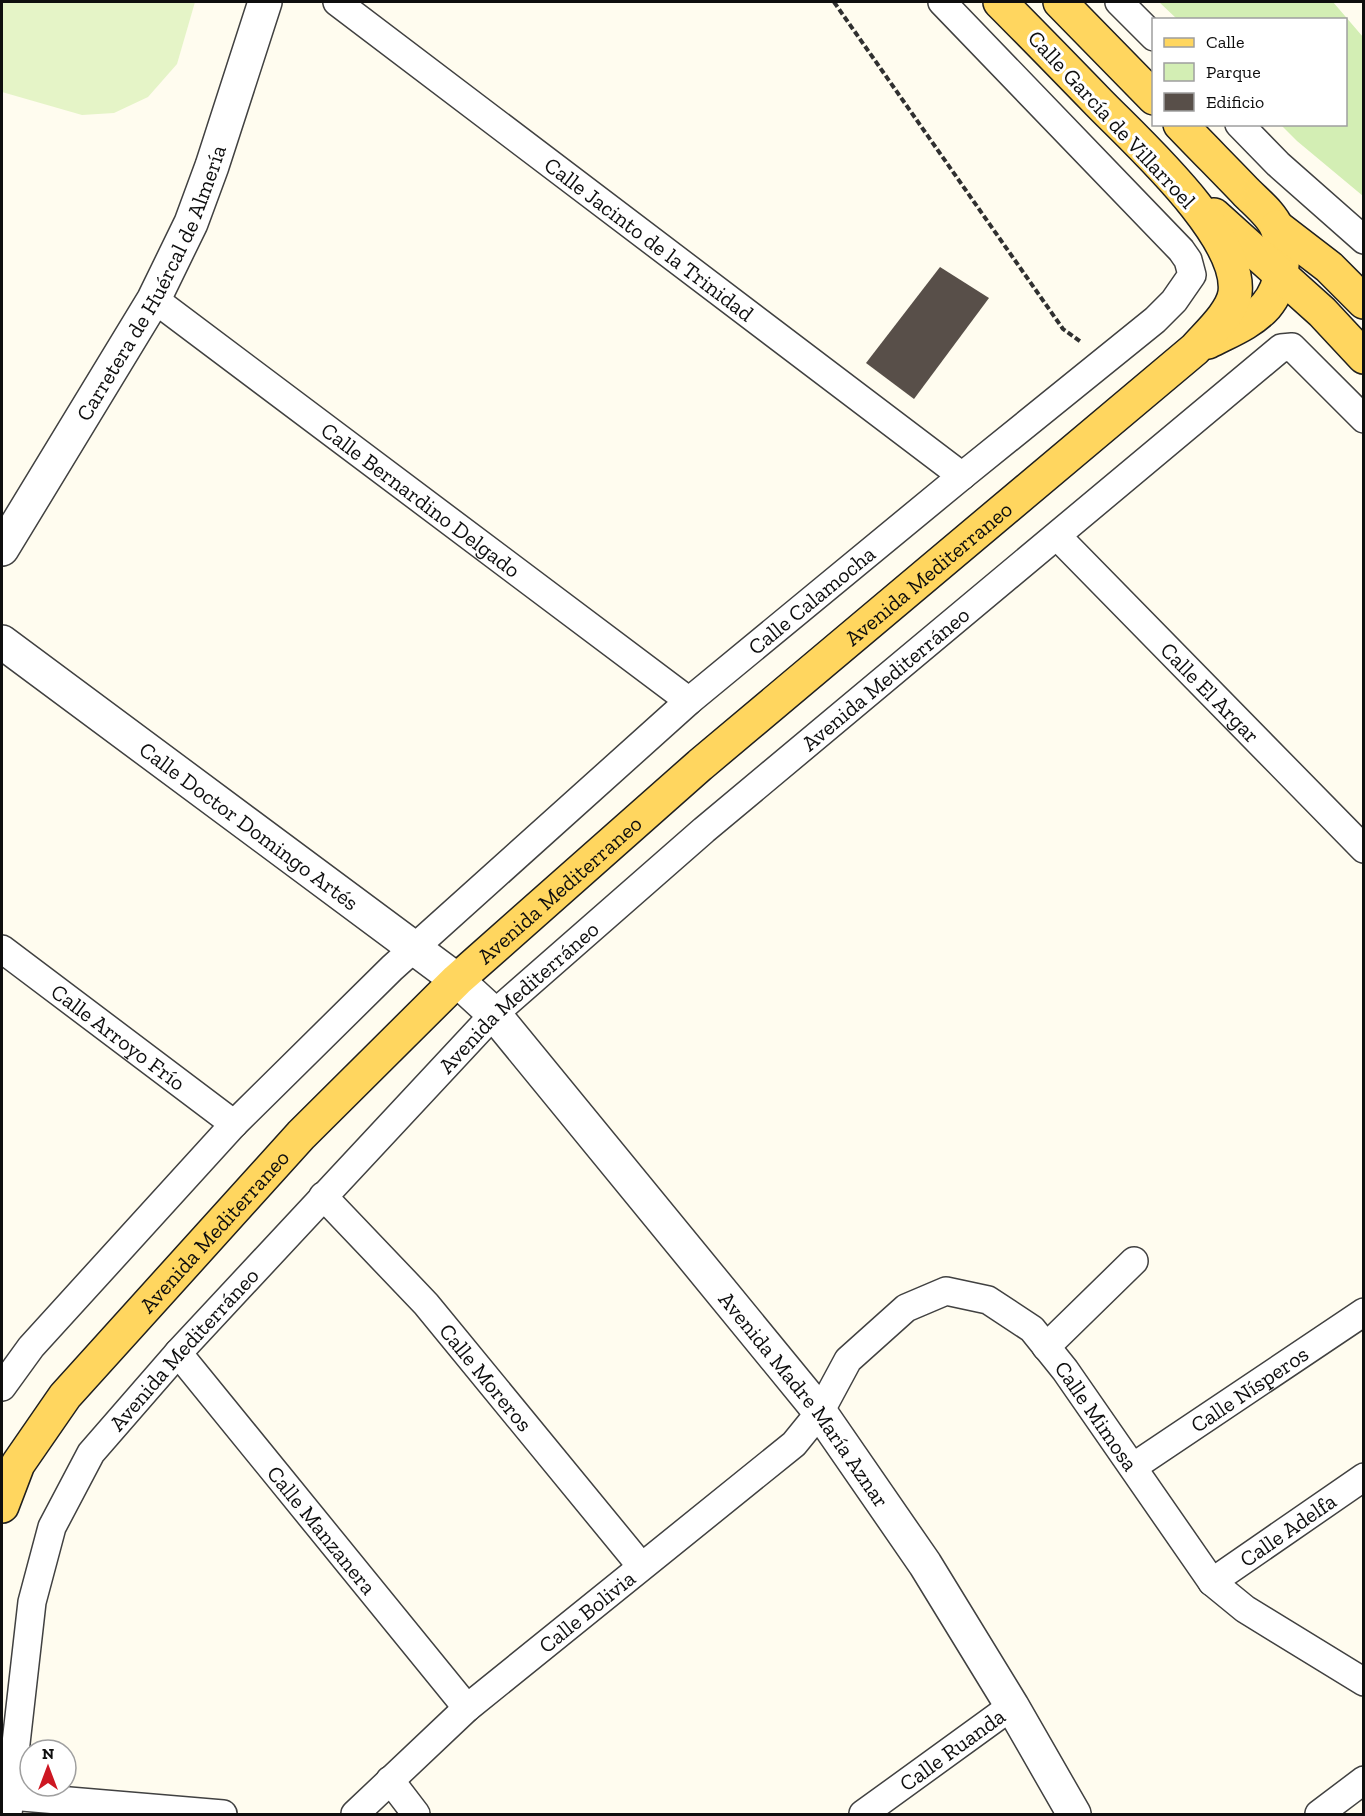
<svg xmlns="http://www.w3.org/2000/svg" width="1365" height="1816" font-family="'Zilla Slab',serif">
<rect width="100%" height="100%" fill="#fffcef"/>
<path fill="#d3eeb4" d="M1159 2H1333L1363 37V196L1297 141 1281 125 1346 124V20L1177 19Z"/>
<path fill="#e5f4c7" d="M2 2H195L177 64 148 97 114 113 82 115 2 92Z"/>
<path fill="#584f49" d="M940 267 989 298 914 399 866 363Z"/>
<g fill="none" stroke-linecap="round" stroke-linejoin="round">
<g stroke="#414141" stroke-width="30">
<g id="minor">
<path id="s1" d="M337 2 962 476"/>
<path d="M1119 2 1154 37"/>
<path d="M1239 124 1278 164 1364 240"/>
<path id="s2" d="M154 299 689 701"/>
<path id="s3" d="M1057 536 1364 849"/>
<path id="s4" d="M2 949 234 1124"/>
<path id="s5" d="M323 1196 426 1304 641 1566"/>
<path d="M1046 1347 1134 1261"/>
<path id="s6" d="M178 1353 467 1708"/>
<path id="s7" d="M2 1387 31 1347 234 1124 392 968 689 701 962 476 1155 320 1174 301 1192 275 1188 260 1181 250 942 2"/>
<path id="s8" d="M1133 1467 1364 1312"/>
<path id="s9" d="M1212 1582 1364 1477"/>
<path d="M390 1780 416 1814"/>
<path d="M10 1796 223 1814"/>
<path id="s10" d="M8 1814 32 1602 52 1527 91 1453 178 1353 494 1014 704 830 1281 348 1292 347 1364 419"/>
<path id="s11" d="M355 1814 467 1708 794 1444 820 1412 848 1360 906 1308 946 1291 988 1300 1032 1329 1065 1370 1212 1582 1245 1609 1364 1682"/>
<path id="s12" d="M863 1814 1012 1706"/>
<path d="M1319 1814 1364 1780"/>
</g>
</g>
<g stroke="#414141" stroke-width="36">
<g id="tertiary">
<path id="s13" d="M2 549 154 299 191 223 212 166 265 2"/>
<path id="s14" d="M2 642 457 980 494 1014 820 1412 925 1564 1012 1706 1074 1814"/>
</g>
</g>
<g stroke="#1f1f1f" stroke-width="36">
<g id="primary">
<path d="M1060 2 1154 98"/>
<path d="M1180 124C1202 147 1225 170 1247 193 1257 203 1272 215 1277 228 1287 253 1283 286 1266 306 1251 323 1227 332 1208 342"/>
<path d="M1214 215 1322 312 1364 357"/>
<path d="M1277 227 1329 267 1364 302"/>
<path id="s15" d="M2 1506 18 1464 65 1396 301 1135 457 980 700 765 1195 349C1208 334 1232 313 1235 293 1242 236 1137 142 1099 103 1066 69 1033 35 1000 2"/>
</g>
</g>
<path stroke="#303030" stroke-width="4" stroke-dasharray="6 3" stroke-linecap="butt" d="M834 2 1063 329 1081 342"/>
<use href="#minor" stroke="#fff" stroke-width="27"/>
<use href="#tertiary" stroke="#fff" stroke-width="33"/>
<use href="#primary" stroke="#ffd65f" stroke-width="33"/>
</g>
<g text-anchor="middle" stroke-width="6" stroke-linejoin="round" paint-order="stroke">
<g font-size="22" fill="#0e0e0e" stroke="#fff">
<text transform="translate(1112 119) rotate(47)" y="8">Calle García de Villarroel</text>
<text dy="8" stroke="none"><textPath href="#s1" startOffset="392">Calle Jacinto de la Trinidad</textPath></text>
<text dy="8" stroke="none"><textPath href="#s13" startOffset="306">Carretera de Huércal de Almería</textPath></text>
<text dy="8" stroke="none"><textPath href="#s2" startOffset="334">Calle Bernardino Delgado</textPath></text>
<text dy="8" stroke="none"><textPath href="#s15" startOffset="1322">Avenida Mediterraneo</textPath></text>
<text dy="8" stroke="none"><textPath href="#s7" startOffset="1131">Calle Calamocha</textPath></text>
<text dy="8" stroke="none"><textPath href="#s10" startOffset="1486">Avenida Mediterráneo</textPath></text>
<text dy="8" stroke="none"><textPath href="#s3" startOffset="219">Calle El Argar</textPath></text>
<text dy="8" stroke="none"><textPath href="#s14" startOffset="308">Calle Doctor Domingo Artés</textPath></text>
<text dy="8" stroke="none"><textPath href="#s15" startOffset="836">Avenida Mediterraneo</textPath></text>
<text dy="8" stroke="none"><textPath href="#s10" startOffset="1000">Avenida Mediterráneo</textPath></text>
<text dy="8" stroke="none"><textPath href="#s4" startOffset="146">Calle Arroyo Frío</textPath></text>
<text dy="8" stroke="none"><textPath href="#s15" startOffset="350">Avenida Mediterraneo</textPath></text>
<text dy="8" stroke="none"><textPath href="#s10" startOffset="514">Avenida Mediterráneo</textPath></text>
<text dy="8" stroke="none"><textPath href="#s5" startOffset="244">Calle Moreros</textPath></text>
<text dy="8" stroke="none"><textPath href="#s8" startOffset="140">Calle Nísperos</textPath></text>
<text dy="8" stroke="none"><textPath href="#s14" startOffset="1112">Avenida Madre María Aznar</textPath></text>
<text dy="8" stroke="none"><textPath href="#s11" startOffset="1000">Calle Mimosa</textPath></text>
<text dy="8" stroke="none"><textPath href="#s9" startOffset="92">Calle Adelfa</textPath></text>
<text dy="8" stroke="none"><textPath href="#s6" startOffset="228">Calle Manzanera</textPath></text>
<text dy="8" stroke="none"><textPath href="#s11" startOffset="308">Calle Bolivia</textPath></text>
<text dy="8" stroke="none"><textPath href="#s12" startOffset="110">Calle Ruanda</textPath></text>
</g>
</g>
<rect width="1365" height="1816" fill="none" stroke="#0e0e0e" stroke-width="6"/>
<rect x="1152" y="18" width="195" height="108" fill="#ffffff" stroke="#9f9f9f" stroke-width="1.5"/>
<rect x="1164" y="38" width="30" height="9" fill="#ffd65f" stroke="#9f9f9f" stroke-width="1.5"/>
<text x="1206" y="48" font-size="18" fill="#0e0e0e">Calle</text>
<rect x="1164" y="63" width="30" height="18" fill="#d3eeb4" stroke="#9f9f9f" stroke-width="1.5"/>
<text x="1206" y="78" font-size="18" fill="#0e0e0e">Parque</text>
<rect x="1164" y="93" width="30" height="18" fill="#584f49" stroke="#9f9f9f" stroke-width="1.5"/>
<text x="1206" y="108" font-size="18" fill="#0e0e0e">Edificio</text>
<g transform="translate(48 1768)"><circle r="28" fill="#ffffff" stroke="#9f9f9f" stroke-width="1.5"/>
<path d="M0-4.5L10 22L0 15L-10 22Z" fill="#cd1722"/>
<text y="-9" font-size="16" font-weight="bold" text-anchor="middle" fill="#0e0e0e">N</text>
</g>
</svg>
